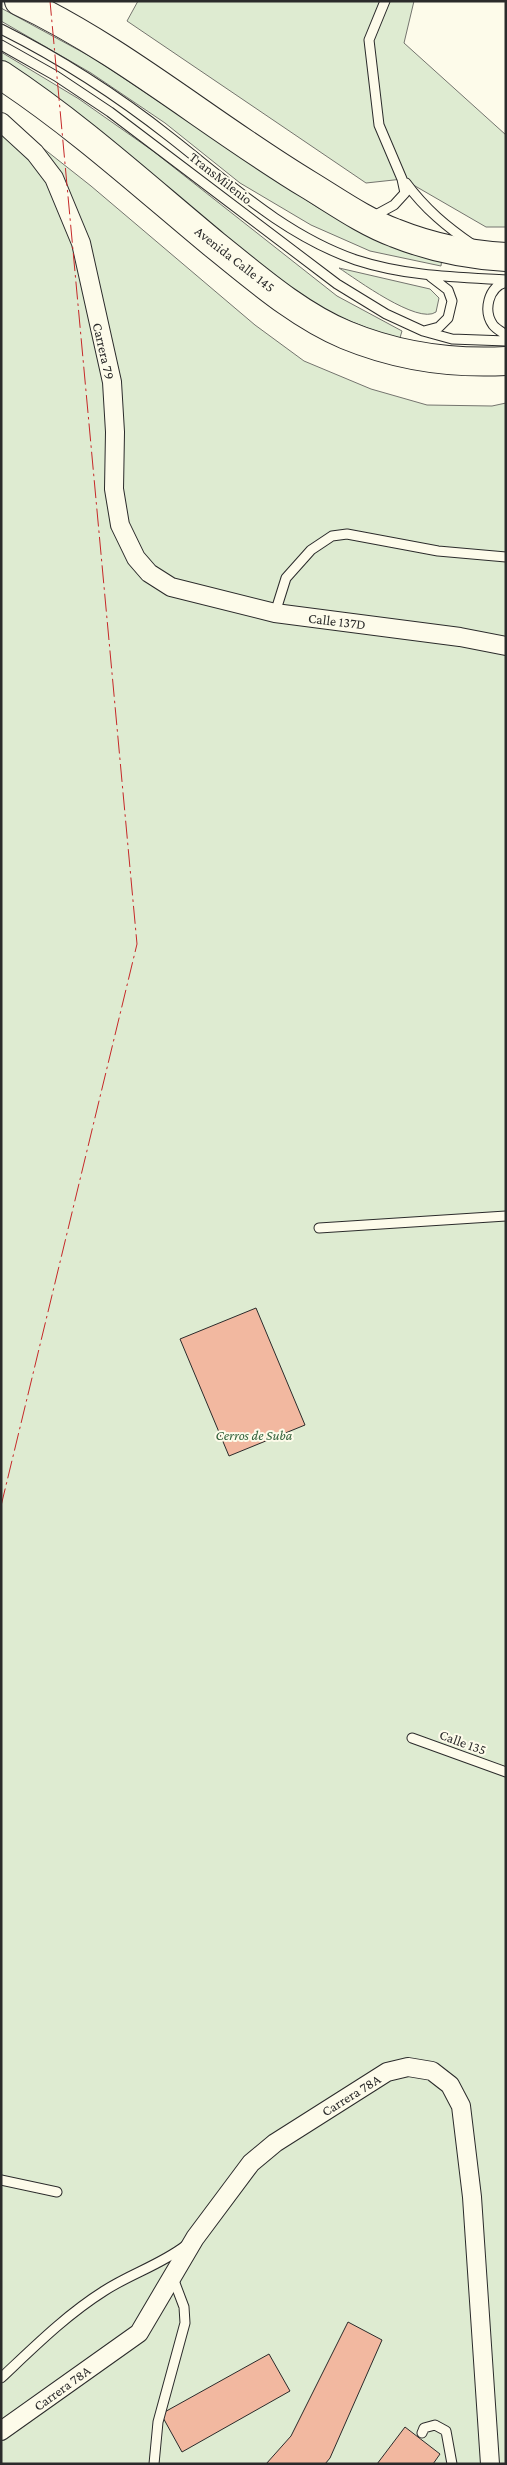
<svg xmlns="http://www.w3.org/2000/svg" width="507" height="2465" font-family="'Crimson Pro',serif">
<rect width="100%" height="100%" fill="#fdfbea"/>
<path fill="#deebd1" stroke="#74746e" d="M138 1H414L404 43 506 135V227H486L403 179 366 183 127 21Z
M1 8 95 59 317 207 374 239 442 257 441 266 370 251 311 225 240 183 165 123 91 73 1 21Z
M1 52 79 99 153 151 337 296 402 331 399 341 340 317 286 288 1 62Z
M1 115 91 186 255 325 304 361 371 389 427 405 492 406 506 403V2464H1Z
M339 268 430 289 439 298 436 312C418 325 356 279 339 268Z"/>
<path fill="#f2b8a0" stroke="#2b2b2b" d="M256 1308 305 1425 229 1456 180 1339Z
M348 2322 382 2340 330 2458 325 2464H266L291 2436Z
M269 2354 290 2391 182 2452 161 2414Z
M405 2427 440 2454 433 2464H377Z"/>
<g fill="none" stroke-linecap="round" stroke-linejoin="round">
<g stroke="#2b2b2b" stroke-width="11">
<path id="lane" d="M1 29C61 59 118 96 170 137 229 183 284 235 356 260 405 276 455 277 506 280
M1 45 56 76 110 112 337 284 386 314 423 331 452 339 506 341
M406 183C425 209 447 227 473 245
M372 217 394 205 405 193 402 179 379 125 369 40 385 1
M506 282C488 287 483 311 493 325 496 329 502 332 506 335
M424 331 439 327 448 318 452 301 448 290 431 277
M275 613 286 578 311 550 332 536 347 534 438 551 506 557
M319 1228 506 1216
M412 1738 506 1772
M1 2180 57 2192
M1 2378C34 2347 66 2315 104 2291 130 2274 160 2265 185 2246
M422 2433 424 2428 435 2425 446 2431 452 2464
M154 2464 158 2422 185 2323 184 2307 173 2278"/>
</g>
<g stroke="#2b2b2b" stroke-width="20">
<path id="street" d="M1 122 35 153 54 178 81 243 112 382 115 432 114 489 120 525 136 558 149 573 171 587 275 613 460 637 506 646
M1 2431 139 2333 195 2238 251 2163 275 2143 387 2072 408 2067 432 2071 450 2085 461 2106 472 2197 490 2464"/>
</g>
<g stroke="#2b2b2b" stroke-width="30">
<path id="primary" d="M19 1C123 50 211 126 309 185 337 202 365 222 395 233 430 247 469 255 506 257
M1 75C77 125 145 187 215 245 255 277 298 315 346 335 397 356 451 364 506 361"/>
</g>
<use href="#lane" stroke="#fdfbea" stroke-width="9"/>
<use href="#street" stroke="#fdfbea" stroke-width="18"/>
<use href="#primary" stroke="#fdfbea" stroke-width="28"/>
<path stroke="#c62828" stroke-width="1" stroke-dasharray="18 4 2.5 4" stroke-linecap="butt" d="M1 1506 137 944 50 1"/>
</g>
<g text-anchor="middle" stroke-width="4" stroke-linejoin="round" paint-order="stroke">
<g font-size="14" fill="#2b2b2b" stroke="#fdfbea">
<text transform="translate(221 178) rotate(38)" y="5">TransMilenio</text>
<text transform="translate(235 259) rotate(38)" y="5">Avenida Calle 145</text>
<text transform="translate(104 351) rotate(77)" y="5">Carrera 79</text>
<text transform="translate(337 621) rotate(7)" y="5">Calle 137D</text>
<text transform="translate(463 1742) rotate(20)" y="5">Calle 135</text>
<text transform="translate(351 2095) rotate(-32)" y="5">Carrera 78A</text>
<text transform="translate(62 2388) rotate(-36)" y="5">Carrera 78A</text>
</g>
<g font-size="14" font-style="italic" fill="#34623c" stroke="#fdfbea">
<text x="254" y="1440">Cerros de Suba</text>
</g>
</g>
<rect width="507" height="2465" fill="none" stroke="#2b2b2b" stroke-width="5"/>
</svg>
